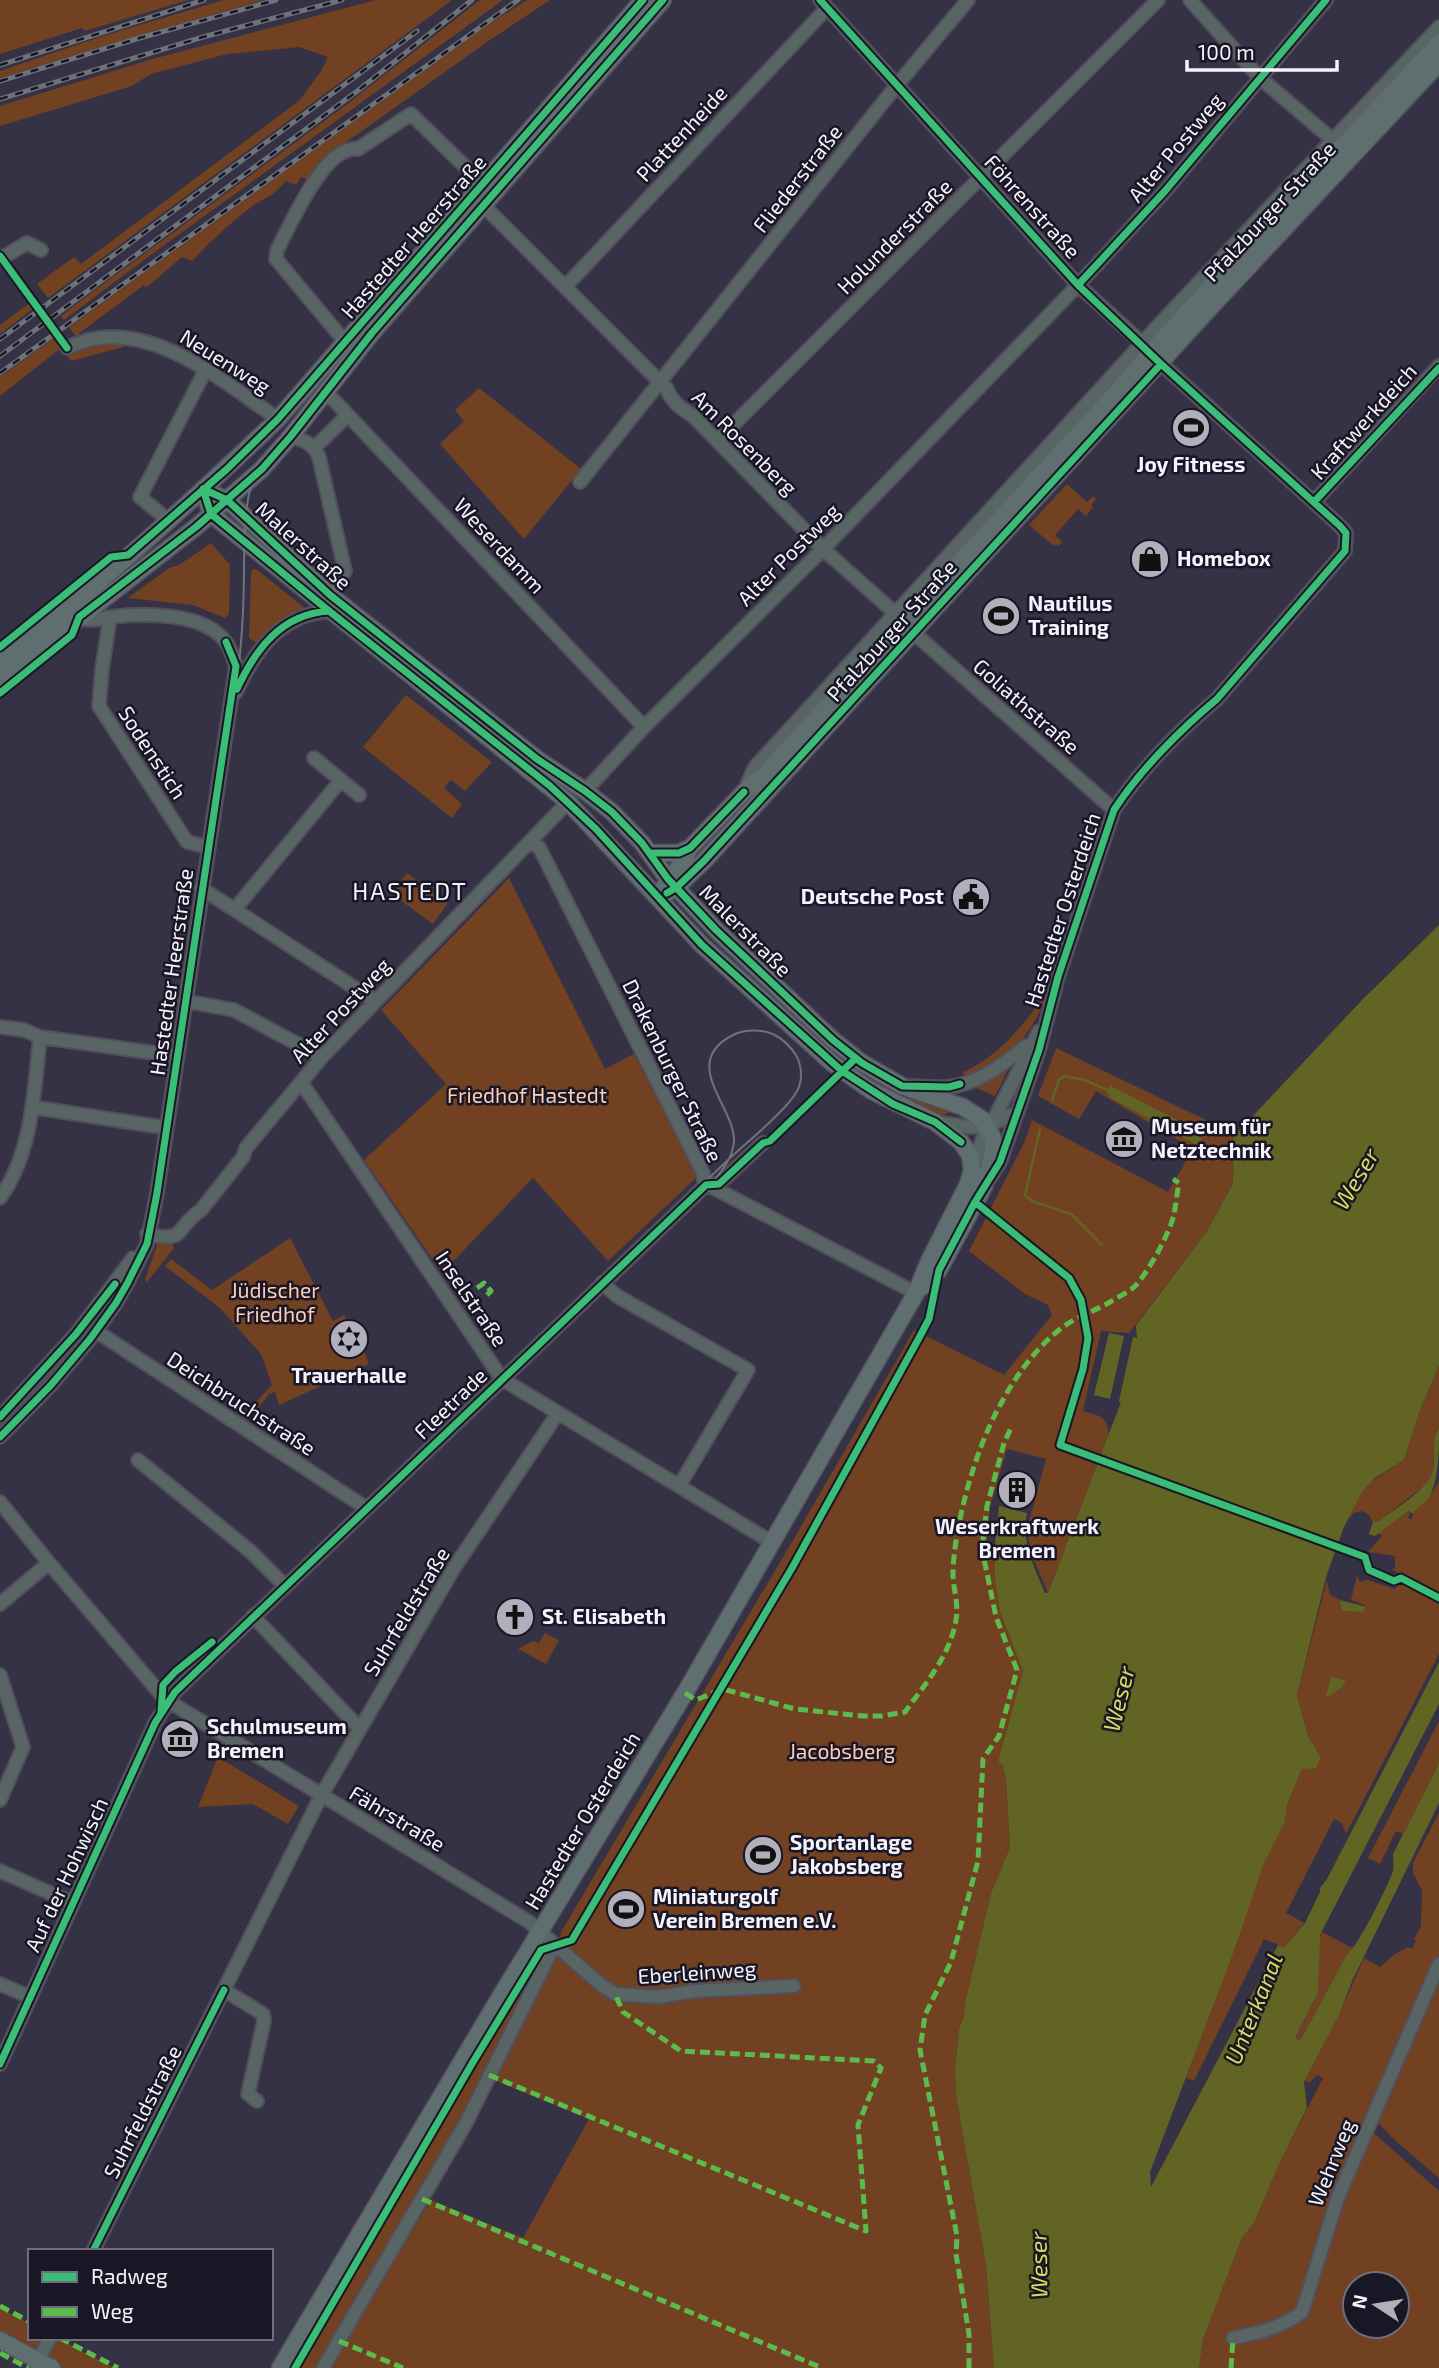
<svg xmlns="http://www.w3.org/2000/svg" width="1439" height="2368" font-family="'Exo 2',sans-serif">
<rect width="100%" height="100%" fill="#363245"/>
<path fill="#724122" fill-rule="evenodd" d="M0 0H188L85 31 82 28 0 54Z
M224 0H264L124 40 0 78V71L106 35Z
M376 0H452L48 298 37 284 74 257 81 264 300 100 321 71 328 57 299 47 227 54 151 74 132 86 0 126V106L156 58Z
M480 0H503L152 254 64 320 61 316 91 293 346 105Z
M527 0H550L487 42 321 160 308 180 301 177 296 185 285 181C277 194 266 197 254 205 232 221 211 241 192 261L182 257 147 287 144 285 78 334 79 337 74 334 69 327 492 22Z
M30 303 34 308 0 334V325Z
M55 337 62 347 0 396V377Z
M122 339 123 347 71 361 65 353 72 349Z
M479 388 581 469 524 539 440 444 464 421 455 410Z
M1067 484 1087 502 1093 496 1096 499 1091 505 1093 507 1086 516 1078 509 1055 535 1062 542 1059 546 1056 544 1054 546 1029 525Z
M211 543 230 565 229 614 225 618 193 605 128 598 169 568 179 565Z
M253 569H256L307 610 259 644 249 638 251 572Z
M406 695 492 762 465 791 451 780 444 788 462 804 452 818 363 747Z
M407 873 448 903 433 924 392 894Z
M509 878 605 1069 634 1054 697 1177 608 1261 533 1178 442 1273 364 1160 446 1084 381 1010Z
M1043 996 1047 997C1025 1043 1011 1058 965 1078L963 1072C996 1058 1025 1025 1043 996Z
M1056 1048 1210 1122 1234 1136 1233 1182 1207 1231 1129 1333 1101 1331 1083 1411C1098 1415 1110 1417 1108 1436L1048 1593 1031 1553 1027 1529 1046 1459 1007 1449 990 1507 986 1552 995 1560 1000 1612 1023 1671 998 1761 1003 1766 1006 1779 1010 1847 991 1893 965 2003 964 2016 959 2029 955 2069 956 2096 986 2265 994 2368H328L431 2200 523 2238 589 2119 494 2080 557 1955 561 1932 792 1542 914 1330 1004 1375 1052 1315 1048 1305 1025 1294 969 1251 1024 1143 1032 1120 1168 1192 1193 1149 1096 1091 1079 1119 1038 1096Z
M1010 1066 995 1096 969 1085Z
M854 1068 887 1088 950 1109 947 1114 938 1115 851 1070Z
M290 1238 333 1321 344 1315 362 1346 369 1364 279 1405 275 1392 269 1394 248 1421 242 1417 272 1385 261 1354 220 1308 165 1266 171 1259 212 1290Z
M158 1242 172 1243 174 1248 147 1282 145 1280Z
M1439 1366V1428L1436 1431 1433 1472 1425 1485 1378 1522H1373L1369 1515 1362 1511 1354 1513 1348 1519 1360 1495 1371 1482 1404 1460 1420 1410Z
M1439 1482V1654L1346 1834 1342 1823 1334 1819 1286 1913 1304 1923 1284 1947 1264 1939 1194 2081 1186 2078 1263 1866 1285 1822 1287 1805 1302 1769 1321 1757 1308 1736 1297 1695 1327 1580 1330 1595 1340 1600 1341 1611 1363 1612 1365 1605 1351 1600 1357 1576 1360 1582 1367 1580 1395 1589 1405 1577 1391 1569H1395V1556L1368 1552 1382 1536 1378 1533 1411 1510 1408 1518 1411 1519 1418 1506 1428 1499Z
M545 1633 559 1640 546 1664 518 1649 533 1641 539 1643Z
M1439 1721V1763L1403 1834 1396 1831 1380 1864 1368 1858Z
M218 1757 299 1806 288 1824 253 1804 198 1807Z
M1439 1813V1957L1366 2126 1439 2191V2368H1199L1203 2339 1242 2238 1255 2221 1279 2164 1323 2078 1317 2075 1309 2083 1305 2080 1339 2015 1364 1958 1380 1967 1395 1954 1408 1947 1412 1949 1416 1941 1414 1939 1421 1926 1422 1890 1413 1873V1863ZM1355 2284H1397V2326H1355Z
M1322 1932 1354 1949 1346 1956 1301 2039 1297 2040 1296 2037 1318 1993 1319 1939Z
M543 1952 545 1961 482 2084 321 2368H298L339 2297 348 2275Z
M1439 1974V2178L1398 2143 1376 2121Z
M0 2308 30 2324V2338H57L114 2368H32L0 2351Z"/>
<path fill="#616422" d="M1439 925V1366L1420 1410 1404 1460 1375 1478 1362 1492 1344 1527 1327 1574 1297 1695 1308 1736 1321 1757 1316 1768 1302 1769 1287 1805 1285 1822 1263 1866 1232 1956 1150 2172 1151 2187 1278 1945 1284 1947 1305 1923 1320 1892V1888L1327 1879 1439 1662V1704L1320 1935 1318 1993 1296 2036 1297 2040 1301 2039 1346 1956C1358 1946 1387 1888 1393 1871 1394 1866 1393 1860 1393 1854L1439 1763V1803L1353 1979 1339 2015 1304 2082 1307 2108 1279 2164 1255 2221 1242 2238 1203 2339 1199 2368H994L986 2265 956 2096 955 2069 959 2029 964 2016 965 2003 991 1893 1010 1847 1006 1779 1003 1766 998 1761 1023 1671 1000 1612 995 1579V1560L997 1553 995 1545 999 1506 1027 1513C1021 1543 1034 1566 1045 1593H1048L1121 1402 1119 1401 1133 1337 1137 1338 1136 1325 1207 1231 1233 1183 1234 1136 1363 999Z
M1111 1086 1191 1127 1202 1139 1197 1145 1109 1097 1107 1090Z
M1109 1333 1124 1336 1110 1399 1094 1395Z
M1439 1428C1439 1451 1439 1480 1429 1498 1423 1504 1417 1507 1413 1514L1409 1511 1375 1536 1369 1534 1373 1522H1378C1393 1510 1429 1489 1433 1470 1436 1456 1430 1439 1439 1428Z
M1340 1600 1363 1606 1365 1607 1363 1612 1341 1611Z
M1331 1676 1346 1681 1341 1688 1329 1697 1326 1696Z"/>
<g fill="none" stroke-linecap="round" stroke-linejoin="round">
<path stroke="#616422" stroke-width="2.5" d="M1052 1100 1059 1080 1064 1076 1085 1080 1107 1090
M1040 1129 1025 1195 1032 1201 1071 1214 1102 1245"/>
<g stroke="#524f5d" stroke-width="16">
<path id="minor" d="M820 0 1078 285 1142 343
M1190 0 1259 77 1334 141
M484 206 667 389C671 401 681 409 692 415L823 549 896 614
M0 259 27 243 41 250
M565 287 827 8
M346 343 276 259 277 250C291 224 324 145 358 149L411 114 483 184
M67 348C142 310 220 380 278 419
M326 392 644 727
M291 436C305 441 313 443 319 457L345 571 330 595
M717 441 1158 0
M315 447 348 415
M580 482 897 85 968 0
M1314 502 1439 366
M168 520 140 497 205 371
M110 617 102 670 99 706 187 842 208 847
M914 633 1114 810
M236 692C255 650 280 615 329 611
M314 758 359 795
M745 789 755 767 1156 328 1439 27
M585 791 644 727 823 549 1078 285 1165 191 1326 0
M530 843 539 847 703 1173 704 1183 916 1293
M201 888 375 1001
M235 909 341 780
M185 1001 234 1010 322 1057
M0 1027 24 1030 40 1037 177 1056
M301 1082 502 1379 773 1543
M913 1086C924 1087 936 1088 947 1087 977 1085 1004 1064 1026 1046H1031
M32 1107 167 1128
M935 1122 967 1127 987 1126 1018 1112
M972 1170 987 1126 994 1119 1039 1031
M990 1178 1000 1162 1039 1050 1058 977 1114 810C1140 770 1181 729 1217 699L1345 551 1346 533 1340 526 1155 358
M0 1198C33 1152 34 1090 40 1037
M147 1234C188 1243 173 1229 201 1210L243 1157 246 1148 322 1057 568 802
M602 1283 617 1296 748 1370 679 1486
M96 1331 366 1508
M0 1417 76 1334 133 1258
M0 1437 51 1385 90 1339 116 1303 127 1284 147 1244 157 1193 236 666C233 658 231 648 225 641 203 612 143 613 111 617 98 618 91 623 79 617
M138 1460 250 1551 285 1586
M0 1502 49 1563 165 1699 529 1922 600 1984 615 1994 658 1997 695 1991 794 1986
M0 1604 49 1563
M253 1616 360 1729
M0 1675 23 1747 0 1800
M0 1871 73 1903
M0 1984 30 1997
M224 1990 263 2014 264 2021 248 2094 257 2101
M0 2064 155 1723 175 1692 706 1185 719 1184 763 1143
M93 2251 321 1796 454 1568 558 1413
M1233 2338C1258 2333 1281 2328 1302 2312L1338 2197 1439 1964
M34 2368 50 2338
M323 2368 466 2123 555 1944"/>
</g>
<g stroke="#524f5d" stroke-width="19">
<path id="major" d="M203 489 211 514 568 802 702 945 831 1062 870 1090 935 1122 961 1142 970 1155 972 1170 968 1184 929 1261 916 1293 685 1693 497 2002 280 2368
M203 489 227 500 330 595 537 759 585 791 612 812 642 843 668 879 716 930 833 1040 862 1063 902 1086 963 1107 983 1120 993 1138V1151L984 1187 939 1270 922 1287
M0 664C97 587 189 504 278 419L643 0
M0 680 196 527 262 469 291 436 372 333 663 0
M650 853H679L690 848
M664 887 685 859 690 848 744 792 765 774 1114 395 1168 333 1439 43
M669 892 677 887 704 861 1208 310 1439 63
M0 2340 52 2368"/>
</g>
<use href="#minor" stroke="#596564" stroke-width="12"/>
<use href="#major" stroke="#5f6e6f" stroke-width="16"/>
<path stroke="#6e737a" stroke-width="2" d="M0 1436C65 1378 131 1304 154 1219L239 662C243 629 244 596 244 563 245 529 244 497 258 466L385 311 656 0
M0 2058 154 1719 165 1699 182 1680 729 1159C746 1143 787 1110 797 1091 803 1080 802 1066 796 1055 790 1046 783 1039 773 1034 760 1029 744 1029 731 1036 680 1064 735 1107 734 1141 733 1159 720 1173 709 1187L175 1695 157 1724 0 2070"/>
<g stroke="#6e737a" stroke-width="5">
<path id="rail" d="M0 65 204 0
M0 81 136 39 276 0
M0 99 203 37 342 0
M0 339 417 31
M0 356 360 89 472 0
M0 373 518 0"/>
</g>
<use href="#rail" stroke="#191625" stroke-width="2.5" stroke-dasharray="8" stroke-linecap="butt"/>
<path stroke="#5cbc4b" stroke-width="5" stroke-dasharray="10 5" stroke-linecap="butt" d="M477 1288 484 1283 491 1291 487 1295
M685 1693 696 1700 723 1689 795 1709 863 1716H882L905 1712C925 1684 950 1656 956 1620 959 1604 953 1589 953 1573 954 1526 975 1451 998 1409 1013 1380 1033 1351 1059 1330 1075 1317 1093 1312 1110 1302 1117 1298 1126 1293 1133 1288 1147 1275 1170 1233 1174 1214 1176 1204 1177 1193 1179 1183L1173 1179
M489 2075 866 2231 858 2125 881 2068 874 2061 681 2051 623 2012 615 1994
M422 2199 822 2368
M0 2306 30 2322
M60 2338 118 2368
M339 2341 403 2368
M0 2353 28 2368
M969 2368V2334L956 2254 957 2236 920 2050 925 2015 951 1962 978 1861 983 1759 999 1736 1017 1670 996 1617 982 1549 987 1506 1004 1443 1011 1428
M1231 2368 1233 2338"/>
<g stroke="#191625" stroke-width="11">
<path id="cycleway" d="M0 256 67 348
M1078 285 1165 191 1326 0
M203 489 211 514 329 611 550 786 596 829 702 945 842 1071 893 1104 935 1122 961 1142
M203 489 227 500 330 595 537 759 585 791 612 812 642 843 668 879 716 930 833 1040 862 1063 902 1086 949 1087 960 1084
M1314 502 1439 368
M0 647 111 557 128 555 227 469 278 419 643 0
M237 689C256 648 282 614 329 611
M0 693 72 635 79 617 196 527 262 469 291 436 372 333 663 0
M650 853H679L690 848 744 792
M667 893 677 887 704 861 1161 364
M975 1202 1069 1278 1081 1300 1088 1338 1083 1369 1060 1445 1365 1557 1369 1570 1394 1581 1401 1578 1439 1598
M0 1417 76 1334 115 1284
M0 1437 51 1385 90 1339 116 1303 127 1284 147 1244 157 1193 236 666 226 642
M161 1711 163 1685 175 1672 212 1642
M0 2064 155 1723 175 1692 706 1185 719 1184 763 1143 770 1141 856 1058
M93 2251 224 1990
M295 2368 473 2062 541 1950 572 1940 792 1568 919 1338 929 1319 939 1270 975 1202 1000 1162 1039 1050 1058 977 1114 810C1140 770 1181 729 1217 699L1345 551 1346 533 1340 526 1161 364 1078 285 820 0"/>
</g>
<use href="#cycleway" stroke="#3abd76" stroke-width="7"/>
</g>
<defs>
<g id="stadium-disc" transform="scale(2.0125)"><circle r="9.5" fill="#b2afbd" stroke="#191625"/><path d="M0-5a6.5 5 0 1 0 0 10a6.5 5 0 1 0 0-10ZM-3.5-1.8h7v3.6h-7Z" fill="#111"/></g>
<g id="shop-disc" transform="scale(2.0125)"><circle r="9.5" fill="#b2afbd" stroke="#191625"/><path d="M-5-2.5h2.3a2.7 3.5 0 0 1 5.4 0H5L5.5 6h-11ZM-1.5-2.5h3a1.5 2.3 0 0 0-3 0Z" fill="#111"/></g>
<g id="civic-disc" transform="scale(2.0125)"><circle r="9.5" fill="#b2afbd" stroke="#191625"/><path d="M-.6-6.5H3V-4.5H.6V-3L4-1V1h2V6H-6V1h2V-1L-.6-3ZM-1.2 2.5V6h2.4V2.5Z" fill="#111"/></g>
<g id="museum-disc" transform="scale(2.0125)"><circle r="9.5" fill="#b2afbd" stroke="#191625"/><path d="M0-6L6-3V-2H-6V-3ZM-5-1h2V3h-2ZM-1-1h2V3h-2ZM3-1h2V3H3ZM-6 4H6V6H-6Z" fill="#111"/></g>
<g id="synagogue-disc" transform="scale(2.0125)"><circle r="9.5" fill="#b2afbd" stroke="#191625"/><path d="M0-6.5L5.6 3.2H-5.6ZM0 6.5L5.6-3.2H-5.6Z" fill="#111"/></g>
<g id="building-disc" transform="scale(2.0125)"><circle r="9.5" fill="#b2afbd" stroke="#191625"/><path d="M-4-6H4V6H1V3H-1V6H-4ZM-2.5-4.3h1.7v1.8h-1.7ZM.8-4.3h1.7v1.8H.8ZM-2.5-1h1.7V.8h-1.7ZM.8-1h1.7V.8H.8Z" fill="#111"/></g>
<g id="church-disc" transform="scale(2.0125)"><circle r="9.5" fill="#b2afbd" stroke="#191625"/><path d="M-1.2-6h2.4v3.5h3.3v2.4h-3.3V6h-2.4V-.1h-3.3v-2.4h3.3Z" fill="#111"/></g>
</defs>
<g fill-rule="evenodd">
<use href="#stadium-disc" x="1191" y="428"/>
<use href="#shop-disc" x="1150" y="559"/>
<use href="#stadium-disc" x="1001" y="616"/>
<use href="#civic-disc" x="971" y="897"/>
<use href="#museum-disc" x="1124" y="1139"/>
<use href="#synagogue-disc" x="349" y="1339"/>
<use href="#building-disc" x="1017" y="1490"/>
<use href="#church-disc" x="515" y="1617"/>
<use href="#museum-disc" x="180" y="1739"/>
<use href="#stadium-disc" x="763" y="1855"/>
<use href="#stadium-disc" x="626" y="1909"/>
</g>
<g text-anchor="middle" stroke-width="5" stroke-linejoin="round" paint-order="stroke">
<g font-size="21" fill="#f5f3fd" stroke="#191625">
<text transform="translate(682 134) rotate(-47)" y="7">Plattenheide</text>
<text transform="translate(1176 148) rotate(-50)" y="7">Alter Postweg</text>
<text transform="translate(798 179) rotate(-52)" y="7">Fliederstraße</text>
<text transform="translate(1032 207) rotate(48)" y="7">Föhrenstraße</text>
<text transform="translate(1270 212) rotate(-47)" y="7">Pfalzburger Straße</text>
<text transform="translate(414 237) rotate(-49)" y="7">Hastedter Heerstraße</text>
<text transform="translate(895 237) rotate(-45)" y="7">Holunderstraße</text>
<text transform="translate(225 362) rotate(32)" y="7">Neuenweg</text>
<text transform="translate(1364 422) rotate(-48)" y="7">Kraftwerkdeich</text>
<text transform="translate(744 443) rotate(45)" y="7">Am Rosenberg</text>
<text transform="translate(303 546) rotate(42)" y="7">Malerstraße</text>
<text transform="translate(499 546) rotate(47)" y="7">Weserdamm</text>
<text transform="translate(789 555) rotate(-45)" y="7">Alter Postweg</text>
<text transform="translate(892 631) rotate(-48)" y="7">Pfalzburger Straße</text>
<text transform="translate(1026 707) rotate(41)" y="7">Goliathstraße</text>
<text transform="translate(152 753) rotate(57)" y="7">Sodenstich</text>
<text transform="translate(1063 910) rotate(-72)" y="7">Hastedter Osterdeich</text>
<text transform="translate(745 931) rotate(45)" y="7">Malerstraße</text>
<text transform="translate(172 972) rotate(-82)" y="7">Hastedter Heerstraße</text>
<text transform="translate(341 1011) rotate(-47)" y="7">Alter Postweg</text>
<text transform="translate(672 1071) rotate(64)" y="7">Drakenburger Straße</text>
<text transform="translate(471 1299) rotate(56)" y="7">Inselstraße</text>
<text transform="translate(241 1404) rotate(33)" y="7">Deichbruchstraße</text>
<text transform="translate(451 1404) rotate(-44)" y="7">Fleetrade</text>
<text transform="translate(407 1612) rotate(-59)" y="7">Suhrfeldstraße</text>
<text transform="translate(397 1819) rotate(31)" y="7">Fährstraße</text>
<text transform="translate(583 1821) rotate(-59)" y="7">Hastedter Osterdeich</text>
<text transform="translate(67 1875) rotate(-65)" y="7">Auf der Hohwisch</text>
<text transform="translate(697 1973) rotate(-4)" y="7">Eberleinweg</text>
<text transform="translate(143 2112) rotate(-63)" y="7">Suhrfeldstraße</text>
<text transform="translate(1332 2163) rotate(-68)" y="7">Wehrweg</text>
</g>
<g font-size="21" font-weight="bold" fill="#f5f3fd" stroke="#191625" text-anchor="start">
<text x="1191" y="472" text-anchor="middle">Joy Fitness</text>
<text x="1177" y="566">Homebox</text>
<text x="1028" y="611">Nautilus<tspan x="1028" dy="24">Training</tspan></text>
<text x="944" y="904" text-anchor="end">Deutsche Post</text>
<text x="1151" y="1134">Museum für<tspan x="1151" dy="24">Netztechnik</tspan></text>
<text x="349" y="1383" text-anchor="middle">Trauerhalle</text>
<text x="1017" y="1534" text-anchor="middle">Weserkraftwerk<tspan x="1017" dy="24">Bremen</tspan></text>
<text x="542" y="1624">St. Elisabeth</text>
<text x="207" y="1734">Schulmuseum<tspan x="207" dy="24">Bremen</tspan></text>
<text x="790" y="1850">Sportanlage<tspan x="790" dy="24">Jakobsberg</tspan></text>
<text x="653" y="1904">Miniaturgolf<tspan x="653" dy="24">Verein Bremen e.V.</tspan></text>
</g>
<g font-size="21" fill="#fbcfb6" stroke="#191625">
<text x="527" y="1103">Friedhof Hastedt</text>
<text x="275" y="1298">Jüdischer<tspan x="275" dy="24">Friedhof</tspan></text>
<text x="842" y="1759">Jacobsberg</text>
</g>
<g font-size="23" font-style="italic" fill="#d6de5f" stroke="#191625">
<text transform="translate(1356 1179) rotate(-59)" y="8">Weser</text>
<text transform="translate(1119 1699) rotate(-76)" y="8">Weser</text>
<text transform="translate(1254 2009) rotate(-68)" y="8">Unterkanal</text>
<text transform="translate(1039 2265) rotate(-91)" y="8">Weser</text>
</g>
<g font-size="24" letter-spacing="2" fill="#f5f3fd" stroke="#191625">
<text x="410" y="900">HASTEDT</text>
</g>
</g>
<rect x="28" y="2249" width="245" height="91" fill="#191625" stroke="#716e7b" stroke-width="2"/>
<rect x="42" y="2272" width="35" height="10" fill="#3abd76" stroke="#716e7b" stroke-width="2"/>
<text x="91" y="2284" font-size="21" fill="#f5f3fd">Radweg</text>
<rect x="42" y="2307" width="35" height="10" fill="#5cbc4b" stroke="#716e7b" stroke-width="2"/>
<text x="91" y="2319" font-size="21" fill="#f5f3fd">Weg</text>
<g transform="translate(1376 2305) rotate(282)"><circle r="33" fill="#191625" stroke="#716e7b" stroke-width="2"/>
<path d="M0-5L12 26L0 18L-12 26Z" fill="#b2afbd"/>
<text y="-10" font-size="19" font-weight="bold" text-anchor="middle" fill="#f5f3fd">N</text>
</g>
<path d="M1187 60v10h150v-10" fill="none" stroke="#f5f3fd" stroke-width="3.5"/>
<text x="1198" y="60" font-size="21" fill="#f5f3fd" stroke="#191625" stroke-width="5" paint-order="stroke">100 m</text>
</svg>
